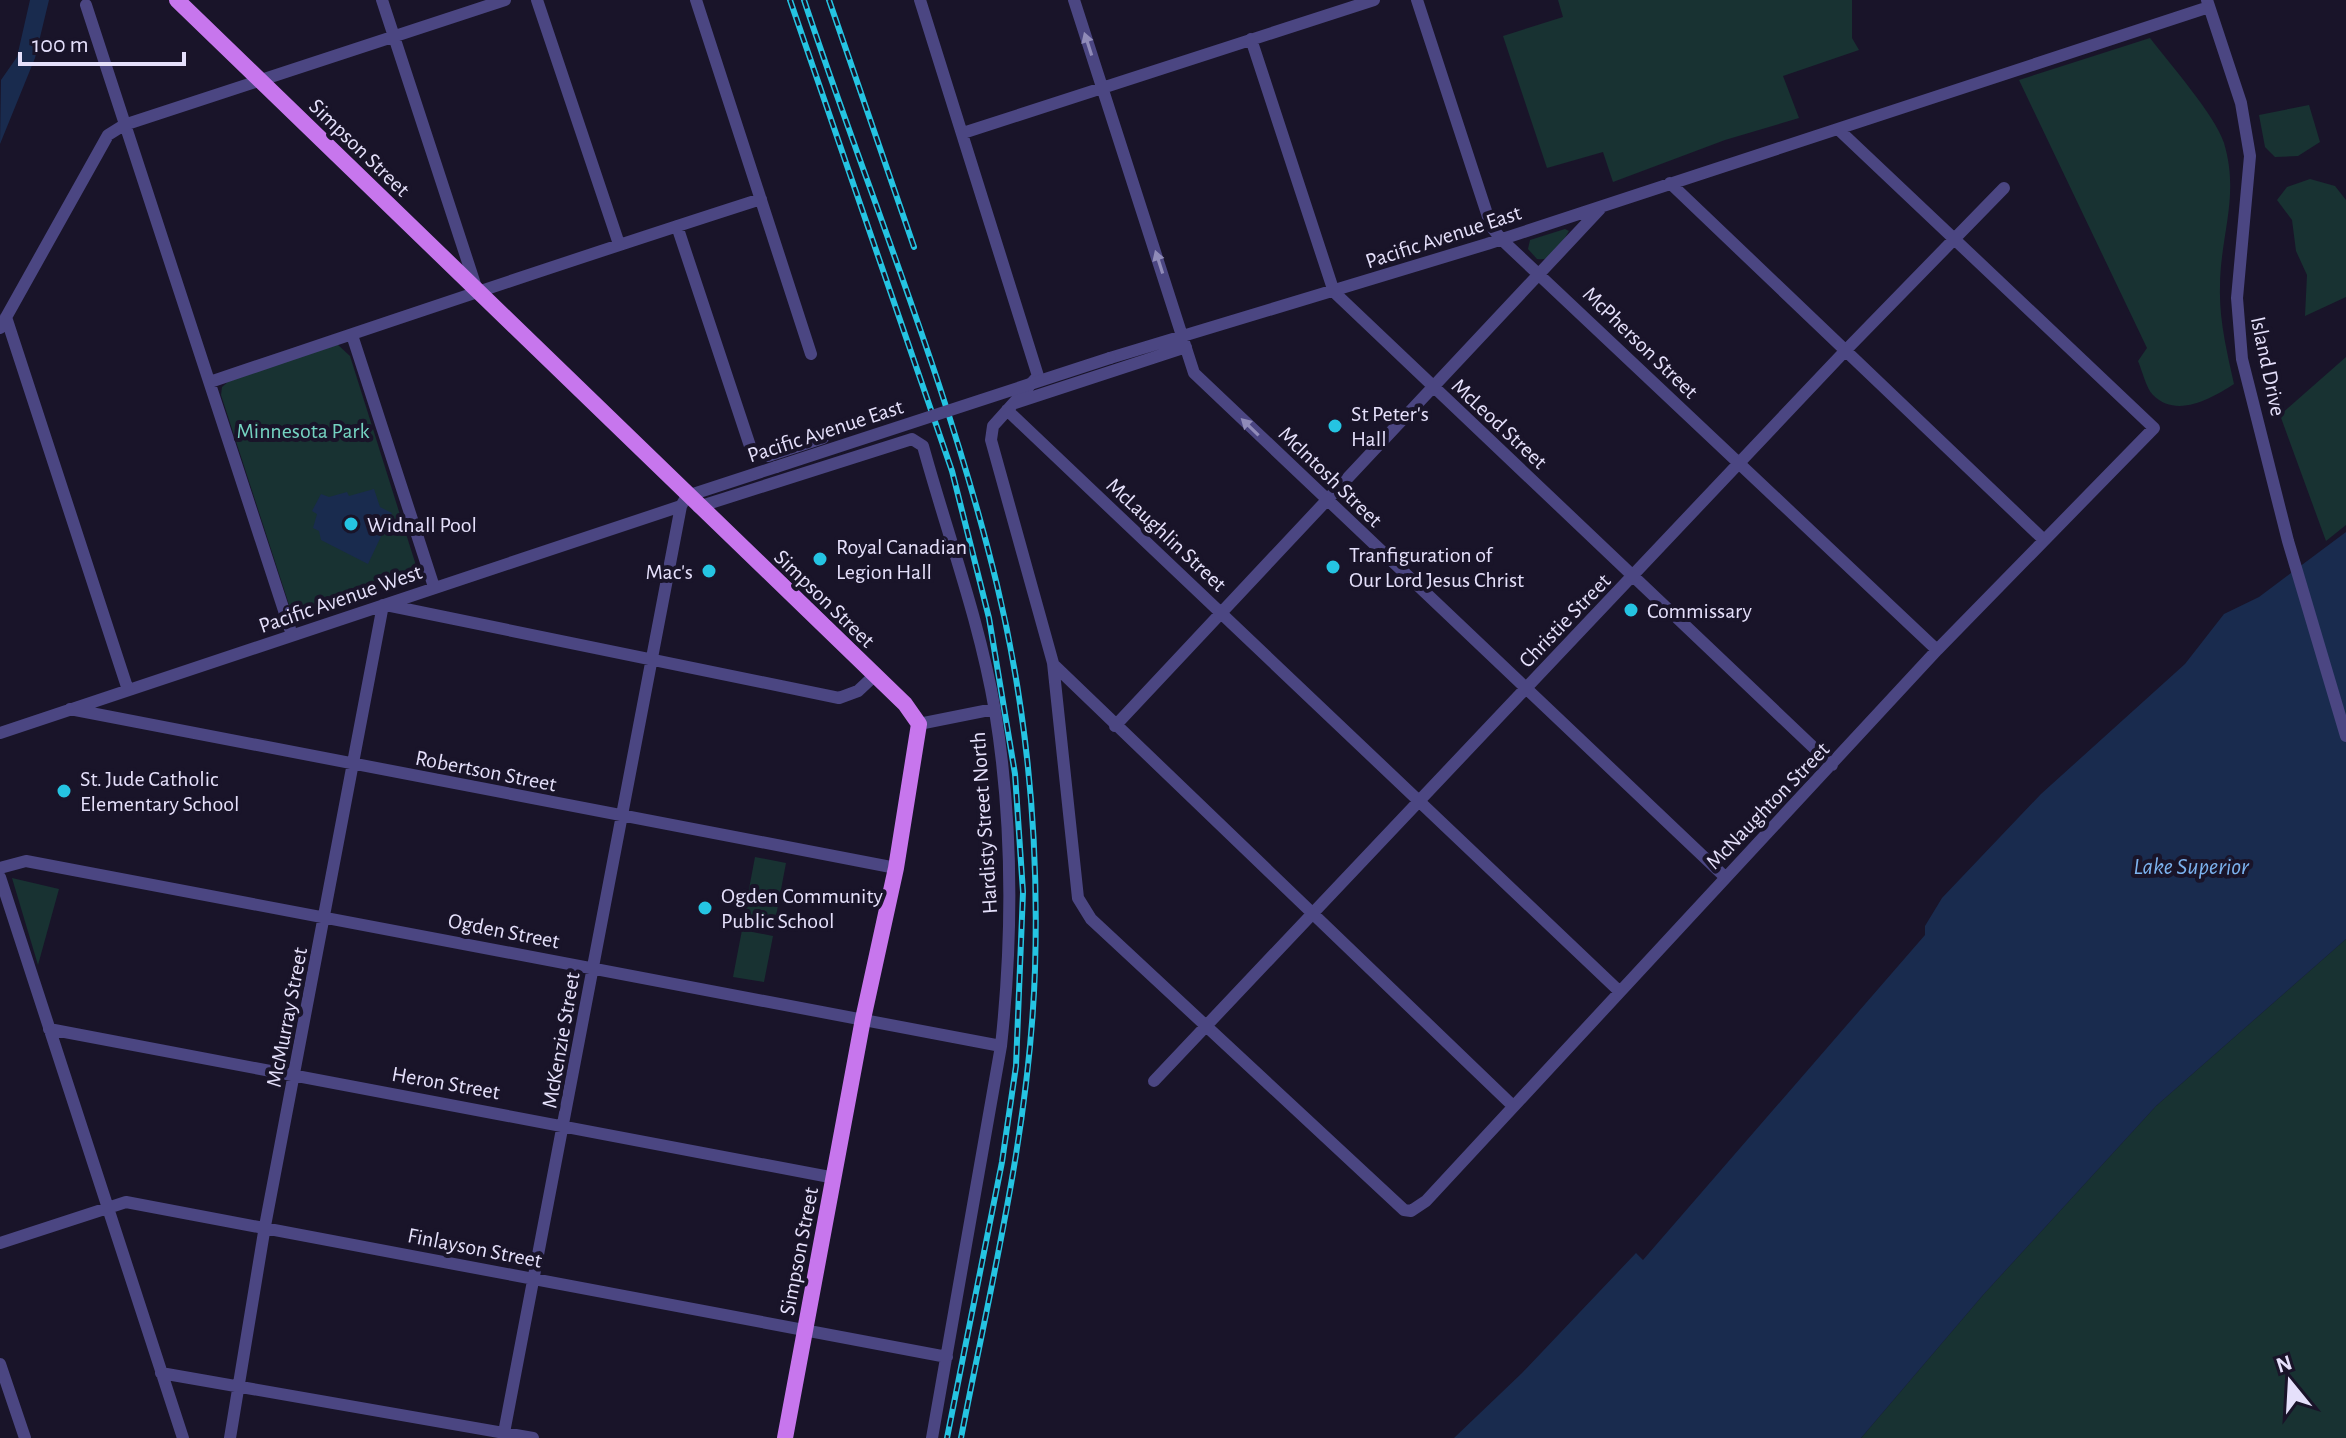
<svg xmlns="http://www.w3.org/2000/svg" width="2346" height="1438" font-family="'Alegreya Sans',sans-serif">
<rect width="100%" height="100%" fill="#191429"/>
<path fill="#183232" d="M1558 0H1852V38L1859 50 1783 76 1799 118 1725 140 1613 182 1603 152 1547 168 1503 36 1563 17Z
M2150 38C2169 63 2215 115 2224 143 2240 197 2220 235 2220 287 2219 320 2227 352 2234 384 2212 398 2177 419 2153 395 2146 388 2142 370 2138 361L2147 348 2019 80Z
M2309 105 2320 142 2298 156 2275 157 2265 147 2259 115Z
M2310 179 2335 186 2346 200V297L2305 316 2307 275 2296 251 2292 220 2277 200 2287 187Z
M1565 229 1569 231C1561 244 1554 262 1537 259L1528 249 1530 240Z
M337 344 350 356 419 575 293 617 221 395 222 387 229 381Z
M2346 357V525L2326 541 2280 415Z
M755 857 786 863 773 932 742 926Z
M12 878 59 889 38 965Z
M742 930 773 936 764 982 733 977Z
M2346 939V1438H1861L1983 1295 2156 1106Z"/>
<path fill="#192b4e" d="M30 0H49L35 58 0 144 1 80 17 57Z
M374 489 380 507 392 513 368 564 321 540 319 531 313 528 317 514 312 511 321 494 329 497 347 492 349 496Z
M2346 532V939L2156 1106 1983 1295 1861 1438H1454L1522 1373 1636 1253 1643 1260 1925 935V926L1942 898 2041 794 2185 664 2224 614 2259 597Z"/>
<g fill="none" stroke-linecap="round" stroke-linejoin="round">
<path stroke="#4b4682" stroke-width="12" d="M382 0 476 287
M537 0 619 244
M696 0 811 354
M920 0 1038 376 993 426 991 440 1053 663 1078 898 1091 919 1404 1210 1411 1211 1426 1201 1937 650 2154 428 1839 130
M1074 0 1194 373 1725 877
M1417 0 1491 226 1501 239 1937 650
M2207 0 2241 103 2250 156 2237 298 2242 359 2288 541 2346 736
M86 5 292 635
M1251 39 1334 292 1832 765
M963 133 1374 0
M1670 183 2044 540
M677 226 751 449 768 456 823 438
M6 317 128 690
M0 328 108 135 124 125 505 0
M352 335 434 587
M1110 358 1487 244 2209 7
M210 382C393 320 577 258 761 199
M1015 403 1186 347
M1007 410 1619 991
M698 507 912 439 923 446C947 533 980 622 995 711 1013 822 1013 935 1001 1046L932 1438
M386 605 839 698 858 691 874 676
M1053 664 1512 1105
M70 709 896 868
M919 724 994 709
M1115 726 1600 209
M0 733 681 506 687 496 776 467
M0 868 26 861 1001 1046
M0 877 183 1438
M49 1029 835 1178
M1154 1081 1846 350 2004 188
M0 1243 126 1202 947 1357
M0 1364 25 1438
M161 1373 533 1438
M230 1438 265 1226 383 605
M503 1438 681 506"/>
<path stroke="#c776ed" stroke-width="16" d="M177 0 905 704 919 724 896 868 863 1019 785 1438"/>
<g stroke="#25c4e2" stroke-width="6">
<path id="rail" d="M790 0 952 471 989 618 1015 774 1023 892 1016 1066 1002 1162 947 1438
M804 0C869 195 949 386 997 585 1027 710 1039 841 1035 969 1030 1128 991 1283 961 1438
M829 0 914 247"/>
</g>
<use href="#rail" stroke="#191429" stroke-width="3" stroke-dasharray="9" stroke-linecap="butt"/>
<path stroke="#4b4682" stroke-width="12" d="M776 467 1110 358"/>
</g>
<defs><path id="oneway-solid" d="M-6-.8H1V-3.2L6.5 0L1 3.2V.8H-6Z" transform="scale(2)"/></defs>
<g fill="#908bb8">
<use href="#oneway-solid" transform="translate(1088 44) rotate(-108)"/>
<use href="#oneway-solid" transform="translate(1159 262) rotate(-108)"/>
<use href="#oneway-solid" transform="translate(1250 427) rotate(-136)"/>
</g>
<g fill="#25c4e2" stroke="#191429" stroke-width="3">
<circle cx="1335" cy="426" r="8"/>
<circle cx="351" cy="524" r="8"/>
<circle cx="820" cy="559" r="8"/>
<circle cx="1333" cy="567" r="8"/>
<circle cx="709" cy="571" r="8"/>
<circle cx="1631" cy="610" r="8"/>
<circle cx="64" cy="791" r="8"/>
<circle cx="705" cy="908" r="8"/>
</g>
<g text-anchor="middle" stroke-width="8" stroke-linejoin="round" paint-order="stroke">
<g font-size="22" fill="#e5e0fb" stroke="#191429">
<text transform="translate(360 147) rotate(44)" y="8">Simpson Street</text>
<text transform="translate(1443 236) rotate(-18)" y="8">Pacific Avenue East</text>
<text transform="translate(1641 342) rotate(44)" y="8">McPherson Street</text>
<text transform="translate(2269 366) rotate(78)" y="8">Island Drive</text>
<text transform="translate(1500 423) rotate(43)" y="8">McLeod Street</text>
<text transform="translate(825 430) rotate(-18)" y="8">Pacific Avenue East</text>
<text transform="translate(1331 476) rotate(44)" y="8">McIntosh Street</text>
<text transform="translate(1167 534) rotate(43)" y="8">McLaughlin Street</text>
<text transform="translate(340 598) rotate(-19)" y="8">Pacific Avenue West</text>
<text transform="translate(825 598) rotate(44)" y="8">Simpson Street</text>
<text transform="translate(1564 620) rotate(-46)" y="8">Christie Street</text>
<text transform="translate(486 770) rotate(11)" y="8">Robertson Street</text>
<text transform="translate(1767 805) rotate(-46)" y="8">McNaughton Street</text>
<text transform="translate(983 823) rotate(-94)" y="8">Hardisty Street North</text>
<text transform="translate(504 930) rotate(11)" y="8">Ogden Street</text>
<text transform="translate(286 1017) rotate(-79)" y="8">McMurray Street</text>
<text transform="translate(560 1040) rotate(-80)" y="8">McKenzie Street</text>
<text transform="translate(446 1082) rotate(10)" y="8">Heron Street</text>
<text transform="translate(475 1247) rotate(11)" y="8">Finlayson Street</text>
<text transform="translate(798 1251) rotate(-79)" y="8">Simpson Street</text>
</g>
<g font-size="22" fill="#e5e0fb" stroke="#191429" text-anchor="start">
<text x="1351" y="421">St Peter's<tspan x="1351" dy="25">Hall</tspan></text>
<text x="367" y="532">Widnall Pool</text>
<text x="836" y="554">Royal Canadian<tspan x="836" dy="25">Legion Hall</tspan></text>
<text x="1349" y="562">Tranfiguration of<tspan x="1349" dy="25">Our Lord Jesus Christ</tspan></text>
<text x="693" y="579" text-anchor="end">Mac's</text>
<text x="1647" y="618">Commissary</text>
<text x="80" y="786">St. Jude Catholic<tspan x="80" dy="25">Elementary School</tspan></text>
<text x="721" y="903">Ogden Community<tspan x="721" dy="25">Public School</tspan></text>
</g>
<g font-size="22" fill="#74d3c1" stroke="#191429">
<text x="303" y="438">Minnesota Park</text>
</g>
<g font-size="24" font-style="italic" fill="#7cb2ee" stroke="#191429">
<text x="2191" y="874">Lake Superior</text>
</g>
</g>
<g transform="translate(2290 1382) rotate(342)" stroke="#191429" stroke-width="6" paint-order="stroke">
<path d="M0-6L14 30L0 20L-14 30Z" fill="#e5e0fb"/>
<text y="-12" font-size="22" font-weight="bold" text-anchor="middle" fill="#e5e0fb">N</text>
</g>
<path d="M20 52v12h164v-12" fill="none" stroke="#e5e0fb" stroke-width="4"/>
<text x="32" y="52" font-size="24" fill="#e5e0fb" stroke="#191429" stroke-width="6" paint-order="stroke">100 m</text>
</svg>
